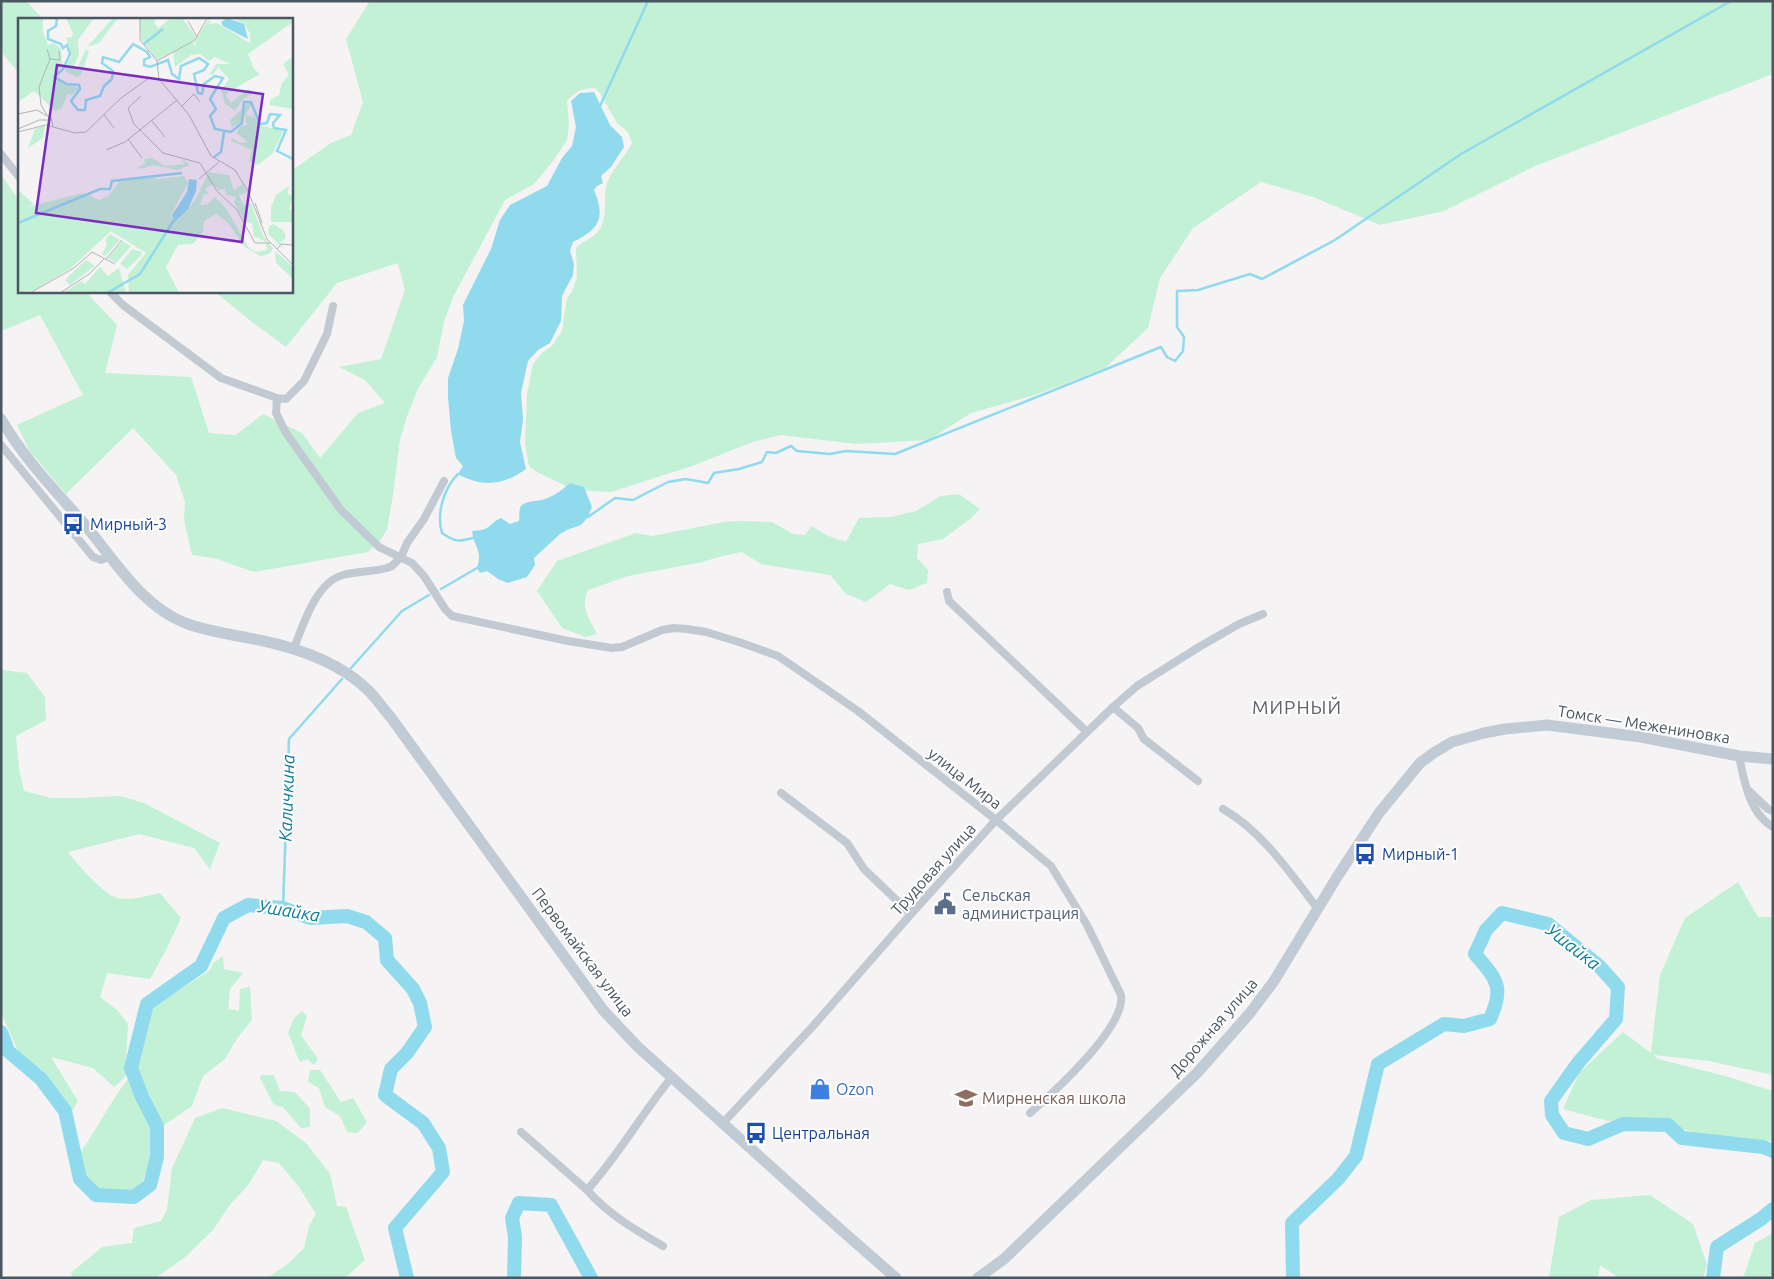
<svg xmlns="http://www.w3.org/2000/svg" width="1774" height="1279" font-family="Ubuntu,sans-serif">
<rect width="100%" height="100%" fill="#f5f3f3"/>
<path fill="#c3f1d5" d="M1 1H26L43 19H19V73L1 52Z
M370 1H1773V74L1535 166 1444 211 1380 225 1313 197 1261 182 1193 228 1160 278 1148 328 1105 368 1035 395 971 413 929 440 856 444 781 435 753 442 692 466 611 492 574 490 535 471 529 466 525 444 527 394 533 364 542 353 552 346 562 331 567 298 572 292 577 277 576 248C582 241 596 237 600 229 608 215 603 200 606 187 610 170 625 158 632 143L628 132 617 123 600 93 595 88C582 88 576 91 567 101L569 124 567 140 553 161 534 184 505 200 453 297 444 322 437 357 418 389 407 416 400 440 393 495 387 529 380 541 368 552 254 572 214 558 192 555 184 520 185 502 176 475 133 428 66 494 29 450 17 425 83 395 40 315 1 331V175L19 200V291H85L117 325 105 373 191 377 209 433 236 435 263 414 302 433 320 458 358 413 385 403 365 380 339 367 381 359 405 290 398 263 337 283 286 347 252 322 214 291H291V171L331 143 351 135 363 102 346 39Z
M959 494 980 509 970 519 943 539 918 544 917 558 928 570 927 583 909 590 890 584 866 602 846 594 830 575 761 564 742 552 718 557 703 562 628 576 588 590C580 608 589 618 597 634L585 637 562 628 537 591 557 561 636 533 652 536 724 522 742 521 772 522 793 534 805 535 812 526 826 535 846 542 859 518 891 517 916 511 941 496Z
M1 670 27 673 45 697 46 720 16 736 19 769 24 791 51 798H81L120 796 144 803 220 843 210 869 194 848 139 834 68 852C76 863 104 895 117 898 131 901 146 896 160 893L181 918 166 950 150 979 107 973 100 997 117 1010 128 1024 126 1058 127 1075 114 1087 93 1068 51 1057 78 1101 72 1111 49 1082 19 1053 1 1013Z
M1738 882 1758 917H1773V1075L1709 1061 1653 1055 1658 1059 1725 1076 1773 1091V1141L1703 1135 1647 1119 1608 1121 1563 1109 1579 1073 1623 1032 1651 1053 1660 975 1685 918Z
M223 956 224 969 243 973 230 989 228 1009 239 1011 240 989 250 987 252 1020 236 1040 225 1059 203 1076 192 1106 164 1125 136 1070 151 1008 209 971 213 963Z
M302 1011 307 1016 301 1035 318 1059 314 1065 307 1059 300 1062C295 1052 293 1043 288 1033L294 1018Z
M310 1070H320L341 1102 353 1098 367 1122 358 1133 347 1132 340 1116 325 1107 319 1088 308 1082Z
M262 1075H274L280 1091 295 1092 310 1109V1127L301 1128 283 1107 274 1105 260 1078Z
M128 1079 151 1124 154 1146 142 1185 131 1195 98 1192 82 1176 80 1153C97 1129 110 1102 128 1079Z
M222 1108 276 1121 306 1143 330 1174 337 1206 346 1207 365 1260 345 1278H268L289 1263 304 1248 309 1226 316 1214 299 1187 279 1163 263 1160 249 1184 229 1206 213 1230 184 1258 155 1278H73L71 1273 102 1247 132 1243 134 1228 161 1221 167 1210 172 1168 195 1118Z
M1650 1195 1693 1224 1707 1265 1703 1278H1619L1600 1265 1598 1278H1549L1559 1217 1591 1200Z
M1773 1233V1278H1743L1755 1243Z"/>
<path fill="#90daee" d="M594 92 610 125 622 137 624 147 611 167 601 176 603 183 597 186 594 190C606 219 599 229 573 242L570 251 574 264 573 275 562 296 561 321 550 343 538 350 528 361 521 393 523 419 520 442 526 469C504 485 483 488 458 474L463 466 456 458 451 431 448 397V378L458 349 464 321 463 305 491 249 500 220 510 205 547 186 562 158 572 146 576 127 571 101 580 93Z
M570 483 584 487 592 507 588 517 581 525 567 530 560 534 534 558 535 565 527 577 508 583 498 579 487 571 480 573 477 568C483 549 474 548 472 531 493 530 486 525 501 518L510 524 519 521C520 516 518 509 522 505 527 501 536 501 542 500 553 497 562 490 570 483Z"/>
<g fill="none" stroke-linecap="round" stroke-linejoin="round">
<path stroke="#90daee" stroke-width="2.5" d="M600 106 648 1
M458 474C444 488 436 513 442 533 455 542 458 542 473 538
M588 517 615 498 633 500 668 482 686 479 708 483 714 473 739 469 762 462 767 452 776 453 791 446 797 451 830 454 846 451 895 454 1161 347 1167 357 1175 361 1183 351 1184 337 1177 327V291L1198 290 1250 274 1262 279 1335 240 1461 154 1731 1
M441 589 477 568
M351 668 402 611 429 595
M283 908 289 739 342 679"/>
<path stroke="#90daee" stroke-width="14" d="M1 1032 8 1051 41 1079 65 1111 80 1179 96 1195 134 1197 150 1185 157 1157V1126L142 1097 131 1068 147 1004 201 966 224 918 248 905 283 908 310 918 347 916 366 922 385 938 387 960 413 989 420 1003 425 1027 407 1053 391 1069 385 1095 423 1123 439 1148 443 1172 395 1228 407 1278
M514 1278 515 1237 512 1218 519 1203 551 1205 591 1278
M1293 1278 1292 1223 1338 1179 1356 1156 1378 1064 1444 1024 1464 1026 1490 1019C1505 986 1496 979 1475 954L1486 930 1502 913 1548 924 1599 966 1618 987 1616 1019 1578 1063 1551 1101 1552 1115 1564 1133 1588 1139 1623 1124 1668 1125 1682 1138 1763 1147 1773 1151
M1713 1278 1717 1247 1761 1219 1773 1209"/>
<path stroke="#c1cad2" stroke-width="8" d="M1 154 19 177
M109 291 123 305 221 378 277 398 286 399 304 381 327 334 333 306
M277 398 276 413 286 433 341 510 379 547 412 563 424 576 445 609 452 616 568 641 612 648 622 647 662 630 674 628 687 629 706 632 739 642 778 656 858 711 996 820 1051 866 1087 925 1121 995C1126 1027 1054 1092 1030 1113
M1 445 93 557 101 560 110 556
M947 592 949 601 1087 732
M294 648C303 625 316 582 343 575 358 571 372 572 387 568L392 566 401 557 407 543 424 519 444 481
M1113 707 1138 728 1144 739 1198 781
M1739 756C1744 780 1749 813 1773 827
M1749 791 1768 809 1773 811
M781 793 847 843 864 869 911 914
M1223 809C1263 832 1290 873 1318 909
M723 1123 814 1025 911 914 996 820 1113 707 1137 686 1199 647 1239 624 1263 614
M521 1132 587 1190C619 1155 642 1113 672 1077
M587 1190C608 1214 635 1230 663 1246"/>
<path stroke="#c1cbd6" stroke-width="11" d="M1 419C24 459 56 491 86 526 115 561 141 605 185 623 209 632 235 635 259 640 298 648 339 662 368 690 377 699 384 710 392 719L603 1010 638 1047 839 1228 896 1278
M978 1278 1004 1259 1197 1073 1250 1013 1274 981 1337 877 1379 813 1420 763 1435 752 1452 742 1484 733 1505 729 1547 725 1641 737 1739 756 1773 759"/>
</g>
<defs>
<g id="bus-bare" transform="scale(1.725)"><path d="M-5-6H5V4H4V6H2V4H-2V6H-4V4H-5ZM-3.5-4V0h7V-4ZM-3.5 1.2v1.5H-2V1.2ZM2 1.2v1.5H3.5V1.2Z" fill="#1a4fb4" stroke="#fff" stroke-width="2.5" paint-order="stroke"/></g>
<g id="civic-bare" transform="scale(1.725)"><path d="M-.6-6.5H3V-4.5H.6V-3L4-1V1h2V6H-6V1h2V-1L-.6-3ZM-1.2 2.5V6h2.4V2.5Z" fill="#5c6f8a" stroke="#fff" stroke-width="2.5" paint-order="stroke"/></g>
<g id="shop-bare" transform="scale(1.725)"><path d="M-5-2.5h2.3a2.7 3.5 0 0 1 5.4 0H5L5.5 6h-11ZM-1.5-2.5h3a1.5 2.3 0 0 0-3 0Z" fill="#3f7fe0" stroke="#fff" stroke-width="2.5" paint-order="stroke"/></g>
<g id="school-bare" transform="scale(1.725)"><path d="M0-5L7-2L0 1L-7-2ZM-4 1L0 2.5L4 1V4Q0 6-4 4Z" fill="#8d6e63" stroke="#fff" stroke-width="2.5" paint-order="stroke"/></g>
</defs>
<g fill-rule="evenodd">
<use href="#bus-bare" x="73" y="524"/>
<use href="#bus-bare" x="1365" y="854"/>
<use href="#civic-bare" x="945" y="904"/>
<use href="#shop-bare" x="820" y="1089"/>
<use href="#school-bare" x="966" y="1098"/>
<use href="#bus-bare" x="756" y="1133"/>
</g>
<g text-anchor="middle" stroke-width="4" stroke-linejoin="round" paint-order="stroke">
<g font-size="16" fill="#164399" stroke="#fff" text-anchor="start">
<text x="90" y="530">Мирный-3</text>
<text x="1382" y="860">Мирный-1</text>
<text x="772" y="1139">Центральная</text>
</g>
<g font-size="16" fill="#4a5661" stroke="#fff">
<text transform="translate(1644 724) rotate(9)" y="6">Томск — Межениновка</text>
<text transform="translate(965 778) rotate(38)" y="6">улица Мира</text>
<text transform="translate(933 869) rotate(-48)" y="6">Трудовая улица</text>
<text transform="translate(583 952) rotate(53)" y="6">Первомайская улица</text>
<text transform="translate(1213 1027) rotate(-49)" y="6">Дорожная улица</text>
</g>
<g font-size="16" fill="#4e5e75" stroke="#fff" text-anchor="start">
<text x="962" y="901">Сельская<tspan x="962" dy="18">администрация</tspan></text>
</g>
<g font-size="16" fill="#366cbe" stroke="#fff" text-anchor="start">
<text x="836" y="1095">Ozon</text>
</g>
<g font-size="16" fill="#785e54" stroke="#fff" text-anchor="start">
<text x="982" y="1104">Мирненская школа</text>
</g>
<g font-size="18" font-style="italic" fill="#0c7c9b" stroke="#fff">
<text transform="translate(287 798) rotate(-88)" y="6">Каличкина</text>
<text transform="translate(289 911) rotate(9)" y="6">Ушайка</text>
<text transform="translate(1573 947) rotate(38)" y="6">Ушайка</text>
</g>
<g font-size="19" letter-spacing="1" fill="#5f6368" stroke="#fff">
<text x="1297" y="714">МИРНЫЙ</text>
</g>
</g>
<g transform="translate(18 18)">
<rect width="275" height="275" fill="#f5f3f3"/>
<path d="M0 0H25V14L30 27 35 25 43 30 44 46 34 60 61 70 53 78 50 75 44 90 37 93 16 73 0 84ZM48 0H76L60 22 61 36 56 48 59 51 68 31 71 34 63 57 59 59 48 54 47 49 53 39 48 19 53 20 55 16ZM95 0H100L81 25 69 29ZM121 0H139L136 5 141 10 150 2 165 1 178 19 174 24 178 29 177 23 190 2 193 3 190 6 199 5 232 25V15L226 6 214 0H275V4L230 36 236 51 242 56 210 74 208 78 213 85 230 71 237 74 226 80 217 92 207 86 203 72 211 61 200 49 196 56 191 57 198 46H213L197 39 191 43 182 36 173 37 157 49 155 34 139 42 123 21ZM275 39V91L252 87V82L261 77 264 65 271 57 265 46ZM229 83 234 86 228 96 235 100 234 94 241 107 265 113 255 135 240 147 231 143 234 132 213 123 214 120 222 125 230 124 218 115 223 108 229 107 225 91ZM224 91 226 98 223 105 214 109 212 102ZM27 107 25 120 10 130 17 111ZM134 140 147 148 166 146 165 141 172 147 159 152 135 147 123 151 119 149 127 146 126 141ZM191 154 211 157 216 172 225 166 229 174 221 177 225 187 233 185 245 217 255 231 251 236 242 238 227 229 209 204 198 196 186 203 185 214 175 226 160 227 148 249 161 275H111L110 257 128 235 93 213 53 250 16 272 0 275V172L16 186 9 189 60 176 68 175 81 182 90 178 102 163 124 158 141 161 166 158 170 165 153 197 158 204 177 182ZM195 166 201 172 207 171 208 177 218 179 216 185 227 204 234 206 236 218 248 224 249 232 238 234 231 230 208 190 197 179 190 186 182 187 186 176H191L187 171ZM271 168 270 176 275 179 271 191 275 193V204H253V189L258 177ZM256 206 266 213 268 220 262 225 267 232 250 216 251 208ZM92 216 102 222 87 238 84 236 89 227 87 222ZM104 223 113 228 98 245 90 240ZM114 231 124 234 123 238 109 251 102 246ZM257 233 275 249V261L258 245ZM68 242 77 248 52 267 47 262ZM82 249 90 258 101 250 108 275H45L63 263 67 266Z" fill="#c3f1d5" fill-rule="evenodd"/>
<path d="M209 0 226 6 230 21 205 8 203 4ZM171 161 179 162 178 173 170 191 157 204 154 197 169 174Z" fill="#90daee"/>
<path fill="none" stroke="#90daee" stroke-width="2.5" d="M39 0 38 8 30 13V21L43 26 45 30 49 27 52 36 45 51 36 59 49 66 61 67 62 71 53 83 60 92H67L68 82 82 78 86 68 94 61 95 53 84 45 85 39 101 44 115 26 129 34 132 39 126 42V47L132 49 150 42 154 56 161 61 163 48 181 40 190 46 186 52 176 56 180 75 184 76 186 66 197 58 205 60 192 81 198 91 192 98 197 111 213 114 224 105 226 84H233L242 106 249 105 252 96 262 97 255 105 256 110 268 112 259 133 275 141M126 26 145 11M196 139 203 134 206 114M0 205 82 171H92L94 163 164 155M89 275 122 256 156 202"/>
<path fill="none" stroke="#b1b4b9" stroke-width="1" d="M122 0V22L139 43M170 3 179 19M29 31 32 41 21 69 23 87 29 97M32 41 42 42 41 33M141 61 171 97 193 138 217 152 230 173 249 221 275 247M141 61 139 43 177 22 189 0M123 78 110 90 116 106 145 135 182 145 199 173 219 192 237 225H252M164 88 176 76 182 84M0 96 19 92 33 100 35 108M86 97 96 110M134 103 147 119M0 111 21 102H33M0 114 28 107 57 115 68 114 103 80 131 60 141 61M110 121 124 140M88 132 107 124 159 82M181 161 201 144M237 185 244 205M259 231 263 226 275 227M88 241 104 222M12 275 56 250 74 234 97 246M42 275 71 256 86 241"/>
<path fill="#7b2cbf" fill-opacity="0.15" stroke="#7b2cbf" stroke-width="2.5" d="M39 47 245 76 224 224 18 195Z"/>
<rect width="275" height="275" fill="none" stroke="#4a5661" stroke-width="2.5"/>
</g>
<rect width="1774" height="1279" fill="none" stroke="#4a5661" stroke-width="5"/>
</svg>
